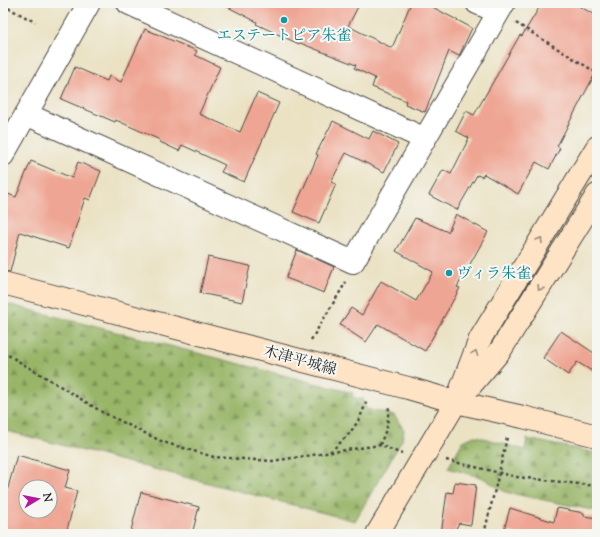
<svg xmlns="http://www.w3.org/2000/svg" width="600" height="537" font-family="'Sorts Mill Goudy','Noto Serif JP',serif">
<defs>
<pattern id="forest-firs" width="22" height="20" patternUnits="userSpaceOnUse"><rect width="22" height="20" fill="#98b567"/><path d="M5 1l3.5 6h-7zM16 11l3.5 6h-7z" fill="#7c9355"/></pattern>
</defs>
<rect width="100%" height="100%" fill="#f6f6f2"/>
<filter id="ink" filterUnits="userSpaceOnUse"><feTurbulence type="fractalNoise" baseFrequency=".025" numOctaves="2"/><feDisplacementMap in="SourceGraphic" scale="8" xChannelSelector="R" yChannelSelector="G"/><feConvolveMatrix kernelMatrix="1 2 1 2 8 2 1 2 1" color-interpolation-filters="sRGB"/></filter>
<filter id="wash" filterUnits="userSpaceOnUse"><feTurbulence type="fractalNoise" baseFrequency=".012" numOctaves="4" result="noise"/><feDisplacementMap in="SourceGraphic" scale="16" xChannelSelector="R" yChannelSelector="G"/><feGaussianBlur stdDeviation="0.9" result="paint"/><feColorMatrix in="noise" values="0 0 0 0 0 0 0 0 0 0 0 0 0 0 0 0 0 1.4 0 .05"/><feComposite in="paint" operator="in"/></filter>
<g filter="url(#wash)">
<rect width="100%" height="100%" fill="#ebe2c4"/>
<path fill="url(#forest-firs)" stroke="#627049" d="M3 303 353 393 352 397 363 399 366 409 394 415 404 430 402 440 355 521 3 430Z
M474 436 480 437 525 450 527 439 597 453V511L505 492 483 478 448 468 463 441Z"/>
<g id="blocks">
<path fill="#efa593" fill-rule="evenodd" d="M220 3H360L348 26 392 48 411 3H425L472 28 459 56 449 51 425 112 405 104 406 101 372 87 375 78 354 68 356 65 300 43 299 44 256 24 257 22Z
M542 3H573L597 16V70L557 146 560 148 549 169 536 162 518 194 484 174 482 177 477 175 457 210 429 195 443 170 451 174 469 138 456 131 466 111 474 115 520 35 522 36Z
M145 29 197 51 195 55 220 67 199 114 240 132 257 93 279 103 244 182 221 172 225 165 182 145 179 151 160 142V140L116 120 115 122 61 99 75 67 107 81 109 76 121 82Z
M333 121 369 139 373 131 398 144 384 172 346 153 331 182 336 184 319 223 293 212 318 155 316 154Z
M31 161 72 178 78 162 101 171 90 200 85 198 69 248 20 232 10 272 3 271V211L8 194 16 197Z
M456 214 488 232 457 287 460 288 425 351 378 324 366 342 340 325 351 308 362 315 381 281 416 301 433 272 396 251 415 218 448 232Z
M297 250 334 267 324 293 286 278Z
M208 257 250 266 242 302 200 293Z
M561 331 597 355V374L577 362 568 375 543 358Z
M17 455 70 470 65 488 77 491 66 534H3V506ZM26 487H50V511H26Z
M455 482 476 485 471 525 459 523 453 534H441L447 492 453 493Z
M141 492 199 507 192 534H130Z
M510 508 554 522 557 508 584 513V516L597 518V534H517L504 530Z"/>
</g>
</g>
<g filter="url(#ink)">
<use href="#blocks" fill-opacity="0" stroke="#484642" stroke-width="1"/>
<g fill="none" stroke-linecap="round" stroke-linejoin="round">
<g stroke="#484642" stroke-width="24">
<path id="street" d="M128 3 425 139
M477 3 498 12
M26 114 353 262 504 3
M3 155 89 3"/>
</g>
<g stroke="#484642" stroke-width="24">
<path id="secondary" d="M3 283 408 388 456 402 523 417 597 436
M466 391 500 351 597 195
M377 534 456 402 480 339 597 147"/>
</g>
<path stroke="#484642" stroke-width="2.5" stroke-dasharray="3 3" stroke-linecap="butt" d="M11 3 8 8 35 22
M3 17 8 8
M516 23 597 73
M311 340 346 282
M3 352 50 380 102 412 163 442 214 457 272 461 380 445 402 454
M380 445 387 427 389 406
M330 452C350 434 359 425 367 399
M446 460 517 477 597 486
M484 534 499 473 507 437"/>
<use href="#street" stroke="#fff" stroke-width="22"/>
<use href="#secondary" stroke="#fee4c5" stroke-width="22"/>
</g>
<defs><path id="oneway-chevron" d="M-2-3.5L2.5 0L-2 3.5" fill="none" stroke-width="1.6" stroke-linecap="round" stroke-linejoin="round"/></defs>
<g stroke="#948878">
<use href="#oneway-chevron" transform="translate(540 240) rotate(-59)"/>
<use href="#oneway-chevron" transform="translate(540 288) rotate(122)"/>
<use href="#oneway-chevron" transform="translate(475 353) rotate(-69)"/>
</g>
</g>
<g fill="#0f9aa8" stroke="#f6f6f2" stroke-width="1.5">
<circle cx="284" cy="20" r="4"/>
<circle cx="449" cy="273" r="4"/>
</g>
<g text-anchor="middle" stroke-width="4" stroke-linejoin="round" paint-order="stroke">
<g font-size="15" fill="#0d838f" stroke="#f6f6f2">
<text x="284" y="40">エステートピア朱雀</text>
<text x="457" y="278" text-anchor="start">ヴィラ朱雀</text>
</g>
<g font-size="15" fill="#2b2b2b" stroke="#f6f6f2">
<text transform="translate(300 360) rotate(15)" y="5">木津平城線</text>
</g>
</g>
<rect width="600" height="537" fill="none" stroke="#f6f6f2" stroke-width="16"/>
<g transform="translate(38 499) rotate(80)"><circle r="19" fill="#f6f6f2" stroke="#a5a5a2"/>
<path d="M0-3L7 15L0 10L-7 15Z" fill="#b5179e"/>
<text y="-6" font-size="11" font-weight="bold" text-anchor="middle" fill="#2b2b2b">N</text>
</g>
</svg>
